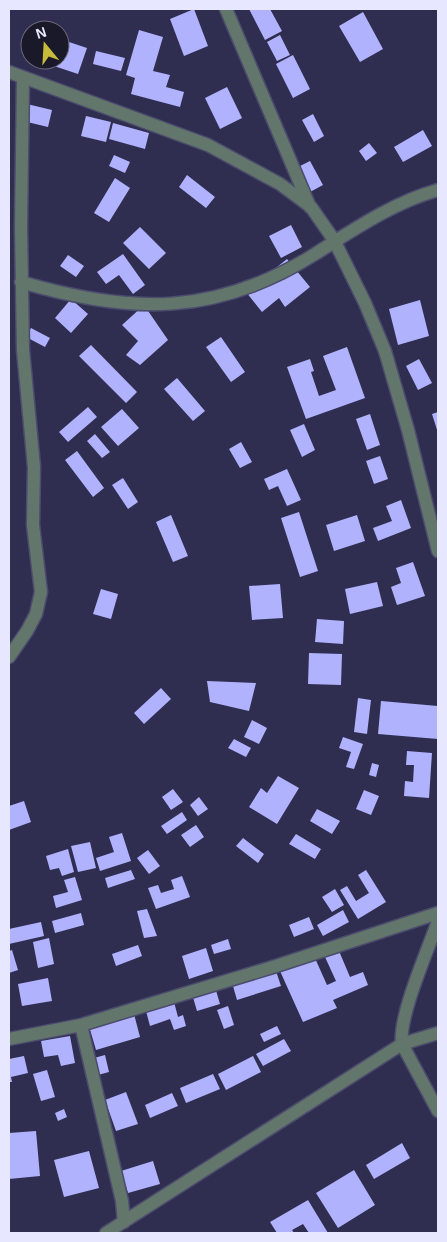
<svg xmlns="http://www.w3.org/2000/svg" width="447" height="1242" font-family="Arial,sans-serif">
<rect width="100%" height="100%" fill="#2f2e51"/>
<path fill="#b1b2fe" d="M194 9 208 46 184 56 170 19Z
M249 9H270L282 31 265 40Z
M363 12 383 49 360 62 339 26Z
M139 30 163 37 153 71 170 75 166 87 184 92 180 107 131 94 135 78 126 75Z
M280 35 290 55 277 61 267 42Z
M60 39 87 48 78 74 39 61 60 60Z
M96 51 125 58 121 71 93 64Z
M293 55 310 89 293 98 276 64Z
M227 87 242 118 220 129 205 98Z
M27 104 52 110 48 127 23 121Z
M313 114 324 136 314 142 302 120Z
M86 116 111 122 106 142 81 136Z
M113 123 149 133 145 149 109 139Z
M423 130 432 146 403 162 394 147Z
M369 143 377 153 366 161 359 151Z
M114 155 130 162 125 173 109 166Z
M310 161 323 185 310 192 296 168Z
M187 175 215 197 206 208 179 187Z
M115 178 130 188 109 222 94 213Z
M291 225 302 247 281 258 269 236Z
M140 227 166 253 149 269 123 243Z
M123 254 145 285 133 294 119 275 106 284 97 272Z
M68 255 84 266 76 277 60 266Z
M287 259 310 287 285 307 279 298 262 312 246 292Z
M71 299 88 314 71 333 55 318Z
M420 300 429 336 398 345 389 309Z
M144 305 168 340 140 365 126 355 138 341 122 325Z
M31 328 50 338 45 347 26 337Z
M221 337 245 372 231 382 206 347Z
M91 345 137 392 126 403 79 356Z
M347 347 365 398 306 419 287 367 310 359 314 371 311 372 319 396 336 390 323 356Z
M419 359 432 383 418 390 406 366Z
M177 378 205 411 193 421 164 389Z
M88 407 97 417 68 442 59 432Z
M122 409 139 428 118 446 101 427Z
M438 412V433L432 414Z
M370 414 380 445 367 450 356 419Z
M304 424 315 450 302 457 290 430Z
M95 434 110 452 102 458 87 441Z
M241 442 252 462 240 468 229 449Z
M77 451 104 488 93 497 65 460Z
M380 456 388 479 374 484 366 461Z
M287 469 301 500 287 506 278 486 269 490 264 479Z
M123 478 138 502 128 509 112 485Z
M401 500 411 528 378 541 373 528 392 521 386 506Z
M299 512 318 571 300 577 281 518Z
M171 515 188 556 173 562 156 522Z
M357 515 365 541 334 551 326 525Z
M413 562 425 596 397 605 391 587 401 583 396 568Z
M377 582 383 606 350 614 345 589Z
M280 584 283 618 252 620 249 586Z
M101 589 118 594 111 619 93 614Z
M317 619 344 621 343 644 315 642Z
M309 653 342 654 341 685 308 684Z
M207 681 256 683 249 711 210 702Z
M161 688 171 699 144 724 134 713Z
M358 698 371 700 367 734 354 732Z
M381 701 438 706V739L378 734Z
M252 720 267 728 259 744 244 737Z
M343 737 363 744 354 769 346 767 351 752 339 748Z
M234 739 251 748 246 757 228 748Z
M407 751 432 753 429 798 404 796 405 781 413 782 414 765H406Z
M372 763 379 765 376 777 369 775Z
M278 776 299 788 277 824 249 807 261 788 267 793Z
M173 789 183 802 171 810 162 797Z
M364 790 379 796 371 815 356 809Z
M199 797 208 809 198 816 190 805Z
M24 801 31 822 9 830V806Z
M317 809 340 821 332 834 310 821Z
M182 812 187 820 167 834 161 826Z
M196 825 204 837 190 847 181 835Z
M122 833 131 861 100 871 96 858 114 852 109 837Z
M296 834 321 849 315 859 289 844Z
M243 838 264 854 258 863 236 846Z
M90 842 96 868 78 872 71 846Z
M68 849 74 872 62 876 59 868 50 870 46 856Z
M148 850 160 866 149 874 137 858Z
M131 870 135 879 108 888 105 878Z
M366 870 386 902 358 919 340 890 347 886 356 901 369 893 358 875Z
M182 876 190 897 156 909 148 888 158 885 161 893 174 889 171 880Z
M75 877 82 900 56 908 53 896 68 892 64 880Z
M335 889 344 905 332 912 322 897Z
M147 909 157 936 144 938 137 911Z
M343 910 349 922 323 936 317 925Z
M81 913 84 925 55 933 52 921Z
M309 917 314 929 294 937 289 925Z
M41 922 44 936 9 944V929Z
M49 938 54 964 38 968 33 942Z
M228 939 231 949 214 954 211 945Z
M138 945 142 956 116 966 112 954Z
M206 948 213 971 189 979 182 956Z
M12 950 18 970 9 973V951Z
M339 951 350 977 363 972 368 985 333 1000 337 1008 303 1022 280 971 314 956 327 985 336 981 325 957Z
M276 971 281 986 237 1000 233 986Z
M48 978 52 1001 22 1006 18 984Z
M215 987 220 1004 197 1011 192 994Z
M174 1002 178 1017 183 1015 186 1026 174 1030 170 1019 150 1026 146 1011Z
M228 1006 234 1025 224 1029 217 1010Z
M134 1014 140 1037 96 1050 89 1026Z
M277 1026 281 1034 264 1042 260 1034Z
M70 1036 75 1063 61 1066 58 1055 44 1057 41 1041Z
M284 1039 291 1051 263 1066 256 1054Z
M105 1055 109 1072 98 1075 94 1058Z
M24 1056 28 1073 11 1077 12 1082H9V1059Z
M253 1056 261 1072 226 1090 218 1074Z
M47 1070 55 1097 41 1101 33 1074Z
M213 1074 220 1089 186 1103 180 1088Z
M126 1092 138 1124 116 1131 105 1100Z
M172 1093 178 1106 150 1118 145 1105Z
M64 1109 67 1117 58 1121 55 1113Z
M36 1131 40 1176 9 1179V1133Z
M402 1143 410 1158 374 1179 366 1165Z
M89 1151 99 1188 64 1197 54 1160Z
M153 1161 160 1184 128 1193 121 1171Z
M354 1170 375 1205 338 1228 316 1193Z
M308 1200 328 1233H309L303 1224 292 1230 294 1233H277L270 1222Z"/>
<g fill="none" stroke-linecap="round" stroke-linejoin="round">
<g stroke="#4c4c6d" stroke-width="15">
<path id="minor" d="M226 9 310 207
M9 72 208 145 280 184 311 207 334 240 365 303 385 351 408 430 438 551
M21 282C130 314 215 317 315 254 353 230 394 202 438 190
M9 657 27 631 36 614 41 592 33 525 34 467 23 350 21 227 23 78
M438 921C428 950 398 1017 402 1044L438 1111
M81 1025 122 1201 124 1222
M9 1039 81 1025 276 966 438 913"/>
</g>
<g stroke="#4c4c6d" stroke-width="15">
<path id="tertiary" d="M106 1233 402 1044 438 1033"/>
</g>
<use href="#minor" stroke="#62766c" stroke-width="12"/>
<use href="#tertiary" stroke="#62766c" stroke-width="12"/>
</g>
<rect width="447" height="1242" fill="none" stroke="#e7e8ff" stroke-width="20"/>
<g transform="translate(45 45) rotate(342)"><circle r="24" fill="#191929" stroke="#6b6c7f"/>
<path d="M0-4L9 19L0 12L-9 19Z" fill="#c8bb3b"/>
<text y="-8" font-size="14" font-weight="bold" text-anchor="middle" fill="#e7e8ff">N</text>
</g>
</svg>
